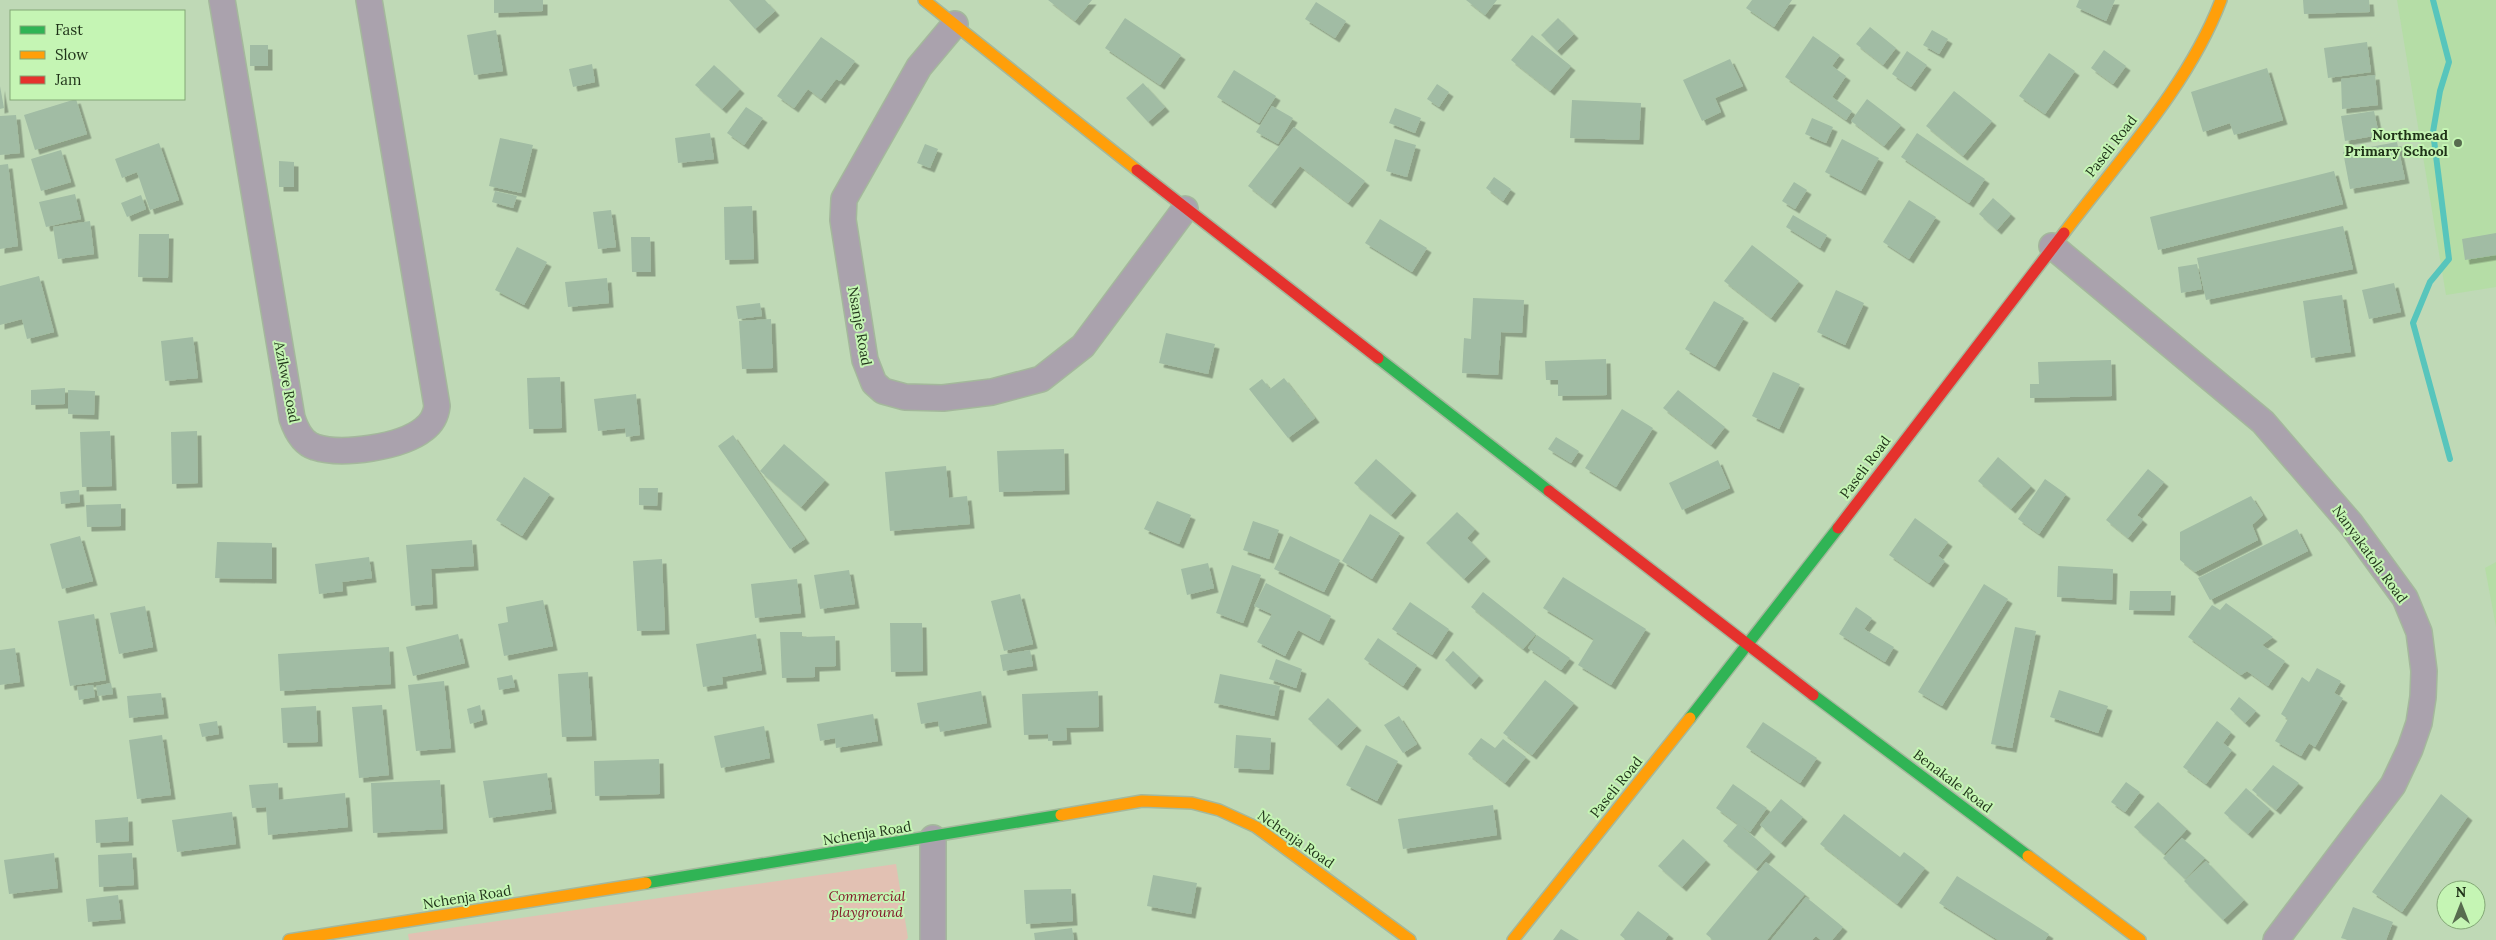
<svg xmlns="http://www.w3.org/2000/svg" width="2496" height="940" font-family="Lora,serif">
<defs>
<filter id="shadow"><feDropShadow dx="4.5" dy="4.5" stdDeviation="0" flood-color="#0004"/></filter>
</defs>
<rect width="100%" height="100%" fill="#bfd9b6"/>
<path fill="#b5dda6" d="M2397 0H2496V287L2446 295Z
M2496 562V627L2485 568Z"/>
<path fill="#e2c1b3" d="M896 864 908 938 906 940H409L408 934Z"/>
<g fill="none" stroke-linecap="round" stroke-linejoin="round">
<path stroke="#57c5bc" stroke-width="6" d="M2433 0 2449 62 2440 91 2433 132 2449 259 2430 282 2413 323 2450 459"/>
</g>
<path fill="#a1bca4" filter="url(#shadow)" d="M494 0H543V11L494 13Z
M729 0H765L775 11 755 29Z
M1048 0H1092L1075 21Z
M1466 0H1497L1485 15Z
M1752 0H1792L1774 27 1746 8Z
M2079 0H2115L2106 21 2076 7Z
M2303 0H2369L2370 12 2304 14Z
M1316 2 1346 21 1335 38 1305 19Z
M1125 18 1181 55 1160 85 1105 48Z
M1558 18 1574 34 1557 51 1541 35Z
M1870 27 1896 48 1883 65 1856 44Z
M496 30 503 71 474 75 467 35Z
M1932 30 1948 39 1939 54 1923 45Z
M1532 35 1571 66 1550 91 1511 60Z
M1813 36 1840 55 1832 66 1846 76 1832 97 1852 111 1846 120 1785 77Z
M821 37 855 61 840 81 836 79 821 99 808 89 794 108 777 96Z
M2367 42 2371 72 2328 78 2324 48Z
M250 45H268V66H250Z
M2104 50 2126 66 2113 84 2091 68Z
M1907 51 1927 65 1911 87 1892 74Z
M2049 53 2075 71 2045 114 2019 96Z
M1730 59 1743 86 1715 98 1721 112 1702 121 1683 80Z
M592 64 595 82 573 87 569 69Z
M714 65 740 89 722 109 695 85Z
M2267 68 2283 120 2234 135 2230 123 2203 132 2191 92Z
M1234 70 1276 96 1259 123 1217 97Z
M2375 75 2378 105 2342 109 2341 79Z
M1143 83 1165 107 1148 122 1126 98Z
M1437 84 1449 92 1439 107 1427 99Z
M0 86 4 108 0 109Z
M1954 91 1992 121 1963 156 1926 126Z
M76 99 87 134 35 150 24 115Z
M1867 99 1901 125 1884 146 1851 121Z
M1572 100 1641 103 1639 140 1570 138Z
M1272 106 1293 118 1278 144 1256 132Z
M746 107 763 118 744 145 727 133Z
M1395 108 1421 118 1415 133 1389 123Z
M2374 111 2379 135 2345 141 2341 116Z
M16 115 20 153 0 155V116Z
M1812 118 1833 127 1826 143 1805 134Z
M1294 127 1365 181 1348 203 1300 166 1271 204 1248 186Z
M710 133 714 159 678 163 675 138Z
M1917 133 1985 179 1969 203 1901 157Z
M500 138 533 145 521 193 489 186Z
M1395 139 1416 145 1407 177 1386 171Z
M1842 139 1879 158 1861 191 1825 172Z
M2397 142 2405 179 2350 189 2343 152Z
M159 143 179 200 150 210 137 172 122 178 115 159Z
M925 144 938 149 930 168 917 163Z
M61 150 71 182 41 191 31 159Z
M279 161 294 162V187H279Z
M8 164 18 246 0 249V165Z
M2334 171 2343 204 2158 250 2150 217Z
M1494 177 1511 189 1503 201 1486 188Z
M1794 182 1807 190 1795 209 1782 201Z
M495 191 517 196 513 208 492 202Z
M75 194 81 219 46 227 39 202Z
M141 195 146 209 127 217 121 203Z
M1993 198 2011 214 1997 230 1979 214Z
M1909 200 1936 217 1909 259 1883 242Z
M752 206 754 259 725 260 724 207Z
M611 210 616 247 598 249 593 212Z
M1793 215 1827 235 1820 248 1786 227Z
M1380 219 1427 248 1412 272 1365 243Z
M90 221 94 254 58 259 53 227Z
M2343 226 2353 269 2206 300 2197 258Z
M2496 233V255L2465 260 2462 239Z
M139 234H169L168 278 138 277Z
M631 237H650L651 272H632Z
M1752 245 1799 281 1771 318 1724 281Z
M517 247 547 262 524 305 495 290Z
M2197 264 2202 289 2181 293 2178 267Z
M39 276 54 332 27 339 22 319 0 325V286Z
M607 278 609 303 568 307 565 282Z
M2394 283 2401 312 2369 319 2362 290Z
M1836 290 1864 303 1845 345 1817 332Z
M2342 295 2351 352 2311 358 2303 301Z
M1473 298 1524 300 1522 333 1501 332 1498 375 1462 373 1464 338 1471 339Z
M1714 301 1744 318 1715 367 1685 349Z
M760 303 762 316 738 319 736 306Z
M771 319 773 368 742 369 739 321Z
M1166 333 1215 344 1208 374 1159 363Z
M193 337 198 378 165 381 161 341Z
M1606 359 1607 395 1558 396V380H1546L1545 361Z
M2111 360 2112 396 2030 398V384H2039L2038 362Z
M1773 372 1800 384 1779 429 1752 416Z
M560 377 562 428 529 429 527 378Z
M1284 378 1315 418 1288 438 1249 389 1262 379 1270 389Z
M65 388V404L31 405V390Z
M68 390 95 391 94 415 68 414Z
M1678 390 1725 427 1711 445 1663 408Z
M636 394 640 435 626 437 625 428 598 431 594 399Z
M1622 409 1653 428 1616 487 1585 468Z
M110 431 112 486 82 487 80 432Z
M197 431 198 483 172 484 171 432Z
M733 435 805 539 790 549 718 446Z
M1556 437 1579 451 1571 463 1548 449Z
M784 444 825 480 801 507 760 471Z
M1064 449 1065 490 999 492 997 451Z
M1998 457 2031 486 2011 509 1978 481Z
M1376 459 1412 491 1391 515 1354 483Z
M1718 460 1730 488 1682 510 1669 483Z
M946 466 949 498 967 496 970 524 890 531 885 472Z
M2148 469 2164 482 2137 515 2143 520 2128 538 2106 520Z
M524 477 550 494 522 536 496 520Z
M2045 479 2066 494 2039 534 2018 519Z
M639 488H658L657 506 639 505Z
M79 490 80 502 61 504 60 492Z
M2251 496 2263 515 2252 525 2258 540 2195 572 2180 560V532Z
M1157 501 1191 515 1179 544 1144 529Z
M121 504V526L87 527 86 505Z
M1457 512 1475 529 1467 538 1486 557 1464 579 1426 543Z
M1370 514 1400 533 1372 579 1342 561Z
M1915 518 1948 542 1938 556 1945 561 1929 583 1889 555Z
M1253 521 1279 530 1269 559 1243 550Z
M2297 529 2308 551 2210 600 2198 578Z
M80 536 93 581 62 589 50 544Z
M1290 536 1340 560 1324 592 1274 569Z
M472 540 474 566 431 569 433 604 411 606 406 545Z
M217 542 272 543V579L215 578Z
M369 557 372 578 342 582 343 591 319 594 315 564Z
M662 559 665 630 637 631 633 561Z
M1208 563 1214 588 1187 595 1181 569Z
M1232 565 1261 575 1243 623 1216 613Z
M2058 566 2113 569 2112 600 2057 597Z
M849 570 855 604 820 609 814 575Z
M1563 577 1646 629 1611 685 1578 665 1594 639 1543 608Z
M797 579 801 613 755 618 751 584Z
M1266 583 1331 616 1319 641 1298 630 1285 656 1257 642 1272 614 1254 606Z
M1984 584 2008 599 1942 706 1918 692Z
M2130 591H2171L2170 611 2129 610Z
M1483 592 1536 634 1523 649 1471 607Z
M1020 594 1033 644 1004 651 991 601Z
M543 600 553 646 504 656 498 624 508 622 506 607Z
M1410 602 1449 629 1432 655 1392 629Z
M2226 603 2273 637 2262 645 2285 661 2268 686 2247 671 2241 675 2188 637 2212 605 2220 610Z
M145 606 153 647 119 654 110 613Z
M1856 607 1872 618 1864 629 1894 647 1885 662 1839 634Z
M94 614 106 680 70 686 58 621Z
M890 623H922L923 671 891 672Z
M2015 627 2036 631 2012 748 1991 744Z
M780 632H802V637L835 636 836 666 815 667V677L782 678Z
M458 634 465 663 413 676 406 647Z
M756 634 762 670 722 677 723 684 703 687 696 644Z
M1537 635 1570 658 1561 670 1528 648Z
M1378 638 1417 665 1403 686 1364 659Z
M389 647 391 684 280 691 278 654Z
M15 648 20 682 0 685V650Z
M1030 650 1033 666 1003 671 1000 655Z
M1453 651 1479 676 1471 685 1445 660Z
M1276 659 1302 669 1296 688 1269 679Z
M2317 668 2341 681 2334 693 2343 698 2315 747 2309 743 2301 756 2275 741 2288 719 2281 714 2302 677 2309 682Z
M588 672 592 736 562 737 558 674Z
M1220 674 1280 686 1274 716 1214 703Z
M512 675 515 687 499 690 497 678Z
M1545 680 1574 703 1532 755 1503 733Z
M444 681 451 748 416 751 408 685Z
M111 683 113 694 98 696 96 686Z
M93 685 95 697 79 700 77 687Z
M2059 690 2108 706 2098 733 2050 717Z
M981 691 987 723 940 732 938 721 921 724 917 703Z
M1098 691 1099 727 1066 728 1067 740 1048 741V734L1024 735 1022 694Z
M161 693 164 714 129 718 127 696Z
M2239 697 2256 711 2245 723 2230 709Z
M1328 698 1357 726 1337 746 1308 719Z
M382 705 389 775 359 778 352 707Z
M480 705 483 720 470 724 467 709Z
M316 706 318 742 283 743 281 708Z
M873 714 878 741 836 748 835 738 820 741 817 724Z
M1399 716 1417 744 1403 753 1384 725Z
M217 721 219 734 202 737 199 724Z
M2217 721 2231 732 2223 743 2232 750 2206 784 2183 767Z
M1763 722 1817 758 1800 783 1746 747Z
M764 726 770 758 721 768 714 736Z
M162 735 171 795 137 799 129 740Z
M1236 735 1271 738 1269 770 1234 768Z
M1481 738 1495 748 1503 739 1526 757 1505 783 1468 754Z
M1366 745 1398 761 1377 801 1346 785Z
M659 759 660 794 595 796 594 761Z
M2273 765 2299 783 2276 810 2252 790Z
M547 773 552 809 489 818 483 781Z
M440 780 443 829 373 833 371 783Z
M2126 782 2140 792 2125 812 2111 802Z
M278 783 279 800 345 793 348 827 268 835 266 807 252 808 249 785Z
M1733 784 1767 808 1750 832 1740 825 1771 852 1756 869 1723 841 1738 824 1716 808Z
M2246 788 2270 809 2248 834 2224 813Z
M2441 794 2468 816 2402 912 2372 892Z
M1781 799 1803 817 1781 843 1760 825Z
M2158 802 2187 829 2164 854 2134 827Z
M1493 805 1497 835 1403 849 1398 819Z
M232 812 236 844 177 852 172 820Z
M1844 814 1900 857 1904 852 1925 868 1897 904 1820 844Z
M128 817 129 841 96 843 95 820Z
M2182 838 2205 858 2185 879 2163 858Z
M1683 839 1706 860 1682 887 1658 866Z
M54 853 58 888 9 894 4 860Z
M132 853 134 885 99 887 98 855Z
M2206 861 2244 900 2223 920 2184 881Z
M1766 862 1805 894 1767 940H1713L1706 934Z
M1153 875 1197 883 1191 914 1147 906Z
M1957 876 2049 934 2045 940H1998L1939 903Z
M1071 889 1073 921 1026 924 1024 890Z
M118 895 121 919 88 922 86 899Z
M1806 897 1843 927 1832 940H1821L1816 936 1812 940H1771Z
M2353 907 2393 922 2386 940H2348L2341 938Z
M1638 911 1669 934 1665 940H1626L1620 935Z
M1072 928 1074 940H1035L1034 933Z
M1561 929 1579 940H1553Z"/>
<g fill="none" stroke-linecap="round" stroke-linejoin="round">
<g stroke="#a4b89c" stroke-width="28">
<path id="street" d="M222 0 292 418C296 430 302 443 315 447 342 456 402 447 424 429 432 423 436 415 437 406L369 0
M955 24 919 67 844 199 843 220 865 360 874 383 883 391 905 397 943 398 992 392 1041 379 1083 346 1185 209
M2052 246 2263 422 2351 524 2405 598 2419 632 2424 671 2423 697 2419 723 2410 749 2393 785 2276 940
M933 838V940"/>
</g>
<g stroke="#a4b89c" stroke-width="14">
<path id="fast" d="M1378 358 1549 491
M1813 695 2028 856
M1690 718 1838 528
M646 883 1061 815"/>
</g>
<g stroke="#a4b89c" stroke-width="14">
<path id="slow" d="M924 0 1137 170
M2064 233C2119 160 2189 85 2221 0
M1061 815 1142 801 1192 803 1219 810 1256 827 1410 940
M2028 856 2140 940
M289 940 646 883
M1513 940 1690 718"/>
</g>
<g stroke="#a4b89c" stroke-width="14">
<path id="jam" d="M1137 170 1378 358
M1549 491 1813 695
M1838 528 2064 233"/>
</g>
<use href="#street" stroke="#aaa2ad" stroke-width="25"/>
<use href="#fast" stroke="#30b455" stroke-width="11"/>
<use href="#slow" stroke="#ff9f0a" stroke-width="11"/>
<use href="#jam" stroke="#e5322d" stroke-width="11"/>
</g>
<circle fill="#576c4f" stroke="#c5f5b4" stroke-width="2" cx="2458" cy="143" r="5"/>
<g text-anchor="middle" stroke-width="4" stroke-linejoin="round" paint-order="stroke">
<g font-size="14" font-weight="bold" fill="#1f3218" stroke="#c5f5b4" text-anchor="end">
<text x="2448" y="140">Northmead<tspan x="2448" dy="16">Primary School</tspan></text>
</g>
<g font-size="14" fill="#1f3218" stroke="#c5f5b4">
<text transform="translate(2111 146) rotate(-52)" y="5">Paseli Road</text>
<text transform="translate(860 326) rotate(80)" y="5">Nsanje Road</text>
<text transform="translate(287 382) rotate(79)" y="5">Azikwe Road</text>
<text transform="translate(1865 467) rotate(-53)" y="5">Paseli Road</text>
<text transform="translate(2370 554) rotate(54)" y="5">Nanyakatola Road</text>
<text transform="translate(1953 781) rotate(37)" y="5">Benakale Road</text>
<text transform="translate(1616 787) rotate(-51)" y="5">Paseli Road</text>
<text transform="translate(867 833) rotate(-9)" y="5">Nchenja Road</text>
<text transform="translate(1296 839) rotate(35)" y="5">Nchenja Road</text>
<text transform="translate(467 897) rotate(-9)" y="5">Nchenja Road</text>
</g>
<g font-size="14" font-style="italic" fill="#831a2b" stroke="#c5f5b4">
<text x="867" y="901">Commercial<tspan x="867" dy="16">playground</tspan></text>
</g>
</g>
<rect x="10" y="10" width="175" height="90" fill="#c5f5b4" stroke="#83a776"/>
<rect x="20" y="26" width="25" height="8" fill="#30b455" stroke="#83a776"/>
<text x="55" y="35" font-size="15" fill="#1f3218">Fast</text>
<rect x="20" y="51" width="25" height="8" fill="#ff9f0a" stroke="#83a776"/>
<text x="55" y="60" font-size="15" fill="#1f3218">Slow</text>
<rect x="20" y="76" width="25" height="8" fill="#e5322d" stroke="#83a776"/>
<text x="55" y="85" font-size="15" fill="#1f3218">Jam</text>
<g transform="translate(2461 905)"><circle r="24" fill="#c5f5b4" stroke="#83a776"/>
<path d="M0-4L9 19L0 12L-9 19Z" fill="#576c4f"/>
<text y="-8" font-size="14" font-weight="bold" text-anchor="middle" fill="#1f3218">N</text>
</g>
</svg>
